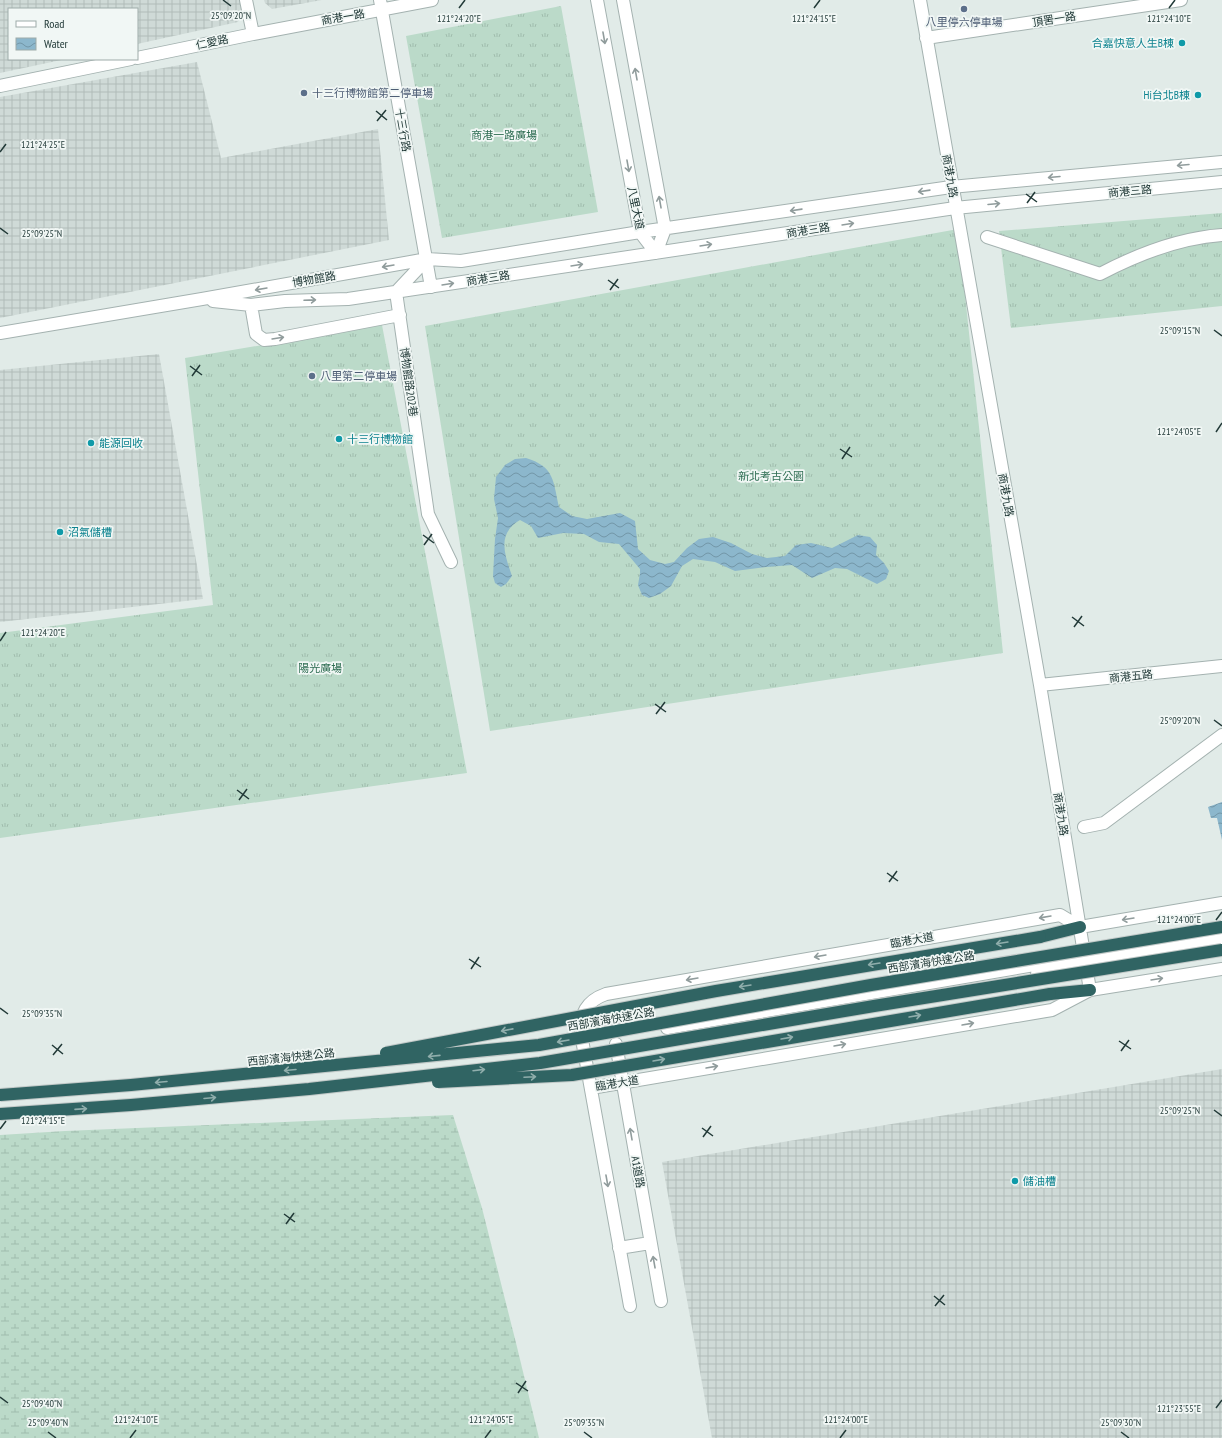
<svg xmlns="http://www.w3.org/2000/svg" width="1222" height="1438" font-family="'PT Sans Narrow','Noto Sans TC',sans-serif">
<defs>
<pattern id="industrial-grid" width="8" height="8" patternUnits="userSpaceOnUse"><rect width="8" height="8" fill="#cfdad7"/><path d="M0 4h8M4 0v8" fill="none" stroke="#b1bcb9"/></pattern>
<pattern id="grass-tufts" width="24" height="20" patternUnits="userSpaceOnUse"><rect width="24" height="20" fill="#bbdac9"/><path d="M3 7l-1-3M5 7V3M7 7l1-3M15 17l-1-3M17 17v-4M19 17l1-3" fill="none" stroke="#a0bcad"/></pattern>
<pattern id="wetland-marsh" width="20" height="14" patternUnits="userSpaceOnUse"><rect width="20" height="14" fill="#bbdac9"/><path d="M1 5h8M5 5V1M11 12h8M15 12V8" fill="none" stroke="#a0bcad"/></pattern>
<pattern id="water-waves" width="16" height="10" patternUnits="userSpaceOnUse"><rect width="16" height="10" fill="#8cb7cc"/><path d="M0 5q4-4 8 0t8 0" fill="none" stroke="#7296a7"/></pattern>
</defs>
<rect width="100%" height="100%" fill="#e1ebe8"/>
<path fill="url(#industrial-grid)" d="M0 0H240L242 12 238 22 137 44V9H9V59H66L0 73Z
M264 0H322L272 9 265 3Z
M197 62 221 158 378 129 389 240 0 318V97Z
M159 354 203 599 0 622V370Z
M1222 1069V1438H712L662 1162Z"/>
<path fill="url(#grass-tufts)" d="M561 6 598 212 442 238 406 36Z
M1222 213V306L1011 328 999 231Z
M958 229 1003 653 490 731 425 326Z
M382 325 467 773 0 838V633L213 605 185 358Z"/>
<path fill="url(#wetland-marsh)" d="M453 1115 482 1208 517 1347 539 1438H0V1135L65 1131Z"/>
<path fill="url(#water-waves)" d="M526 458C555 467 553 481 559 507L572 516 587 519 620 513 635 521 638 549 650 560 665 564 674 562 687 548 699 539 713 537 731 543 752 554 767 558 785 556 796 545 811 543 832 548 858 535 870 537 877 545 876 555 884 563 889 571 886 579 877 584 847 569 835 568 812 578 792 565 766 567 735 571 715 562 693 559 682 566 671 586 660 594 649 598 642 595 638 585 640 573V569L619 544 599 542 584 534 563 533 538 538 531 526 520 520C496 534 505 555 512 576L506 584 501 587 495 583 493 576 495 539 498 518 494 499 496 477 505 465 515 459Z
M1222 802V840L1217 818H1211L1208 807Z"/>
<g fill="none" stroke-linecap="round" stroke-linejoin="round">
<g stroke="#a4b2b0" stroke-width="14">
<path id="minor" d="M380 0 431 287
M597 0 640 232 656 253
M623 0 665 229 656 253
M920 0 1040 685 1090 990
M253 34 432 0
M926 38 1181 0
M137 58 253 34 246 0
M0 86 131 59
M987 237 1100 274C1138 254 1179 238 1222 235
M396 292 428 514 451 562
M396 292 427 259
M213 301 251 305 285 301 348 299 955 208 1222 182
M251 305 256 334 264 340 275 339 400 315
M0 333 202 299 427 259 461 261 640 232 951 187 1222 162
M1040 685 1222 666
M1084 827 1104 823 1222 735
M1086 965 1222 943
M1037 974 1072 968 1085 957
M667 1028 1222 933
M616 1044 661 1301
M591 1088 1052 1010 1090 990 1222 969
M619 1248 650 1243
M630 1306 581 1034C580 1014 586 1001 606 994L1060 915 1080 927 1222 903"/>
</g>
<g stroke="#c1c8c7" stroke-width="14">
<path id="highway" d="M1040 937 1080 927
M1050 994 1090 990"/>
</g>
<use href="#minor" stroke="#fff" stroke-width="12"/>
<use href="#highway" stroke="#306463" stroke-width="12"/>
<g stroke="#c1c8c7" stroke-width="14" stroke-linecap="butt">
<path id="highway-bridge" d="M386 1053 716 991 1040 937
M438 1082 572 1075 1050 994
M0 1095 131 1085 539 1045 871 985 1222 927
M0 1114 131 1105 309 1089 540 1063 874 1006 1222 950"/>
</g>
<use href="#highway-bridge" stroke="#306463" stroke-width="12"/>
</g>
<defs><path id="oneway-shaft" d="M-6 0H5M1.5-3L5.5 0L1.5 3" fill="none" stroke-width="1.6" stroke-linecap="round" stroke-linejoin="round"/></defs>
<g stroke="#909c9c">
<use href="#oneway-shaft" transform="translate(604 38) rotate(80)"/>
<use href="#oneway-shaft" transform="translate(636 74) rotate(-100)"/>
<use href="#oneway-shaft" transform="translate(1183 165) rotate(175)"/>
<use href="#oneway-shaft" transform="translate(628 166) rotate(80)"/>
<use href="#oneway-shaft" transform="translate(1054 177) rotate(175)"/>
<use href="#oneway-shaft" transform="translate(924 191) rotate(172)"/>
<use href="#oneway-shaft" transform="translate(660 202) rotate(-100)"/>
<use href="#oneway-shaft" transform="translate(994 204) rotate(-5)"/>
<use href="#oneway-shaft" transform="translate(796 210) rotate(172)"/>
<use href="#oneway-shaft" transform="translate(848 224) rotate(-9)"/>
<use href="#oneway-shaft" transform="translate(706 245) rotate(-9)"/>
<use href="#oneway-shaft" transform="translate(577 265) rotate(-9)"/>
<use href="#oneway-shaft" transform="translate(388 266) rotate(170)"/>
<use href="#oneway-shaft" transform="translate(448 284) rotate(-9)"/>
<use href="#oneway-shaft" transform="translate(261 289) rotate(170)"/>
<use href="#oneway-shaft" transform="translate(310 300) rotate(-2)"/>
<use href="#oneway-shaft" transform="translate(278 338) rotate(-9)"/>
<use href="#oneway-shaft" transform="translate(1045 917) rotate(170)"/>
<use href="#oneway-shaft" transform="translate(1128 919) rotate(171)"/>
<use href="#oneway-shaft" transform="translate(820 956) rotate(170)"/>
<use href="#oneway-shaft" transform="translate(692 979) rotate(170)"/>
<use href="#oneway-shaft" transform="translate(1157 979) rotate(-9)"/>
<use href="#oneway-shaft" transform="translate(968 1024) rotate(-10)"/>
<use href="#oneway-shaft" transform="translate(840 1045) rotate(-10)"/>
<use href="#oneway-shaft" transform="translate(712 1067) rotate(-10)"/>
<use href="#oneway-shaft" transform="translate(631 1134) rotate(-100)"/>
<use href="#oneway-shaft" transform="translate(607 1181) rotate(80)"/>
<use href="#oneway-shaft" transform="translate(654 1262) rotate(-100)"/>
</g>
<g stroke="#90aeac">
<use href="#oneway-shaft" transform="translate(1002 943) rotate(171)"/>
<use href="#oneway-shaft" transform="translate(874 964) rotate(171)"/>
<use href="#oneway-shaft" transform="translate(745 986) rotate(171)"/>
<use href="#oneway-shaft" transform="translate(915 1016) rotate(-10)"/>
<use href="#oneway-shaft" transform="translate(507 1030) rotate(169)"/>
<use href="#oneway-shaft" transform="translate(787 1038) rotate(-10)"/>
<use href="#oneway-shaft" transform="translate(563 1041) rotate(170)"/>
<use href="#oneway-shaft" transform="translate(434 1056) rotate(174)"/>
<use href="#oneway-shaft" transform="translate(659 1060) rotate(-10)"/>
<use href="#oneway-shaft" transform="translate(290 1070) rotate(175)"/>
<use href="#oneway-shaft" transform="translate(479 1070) rotate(-7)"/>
<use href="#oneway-shaft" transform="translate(530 1077) rotate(-3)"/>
<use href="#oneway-shaft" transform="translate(161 1082) rotate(175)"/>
<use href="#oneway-shaft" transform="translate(210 1098) rotate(-5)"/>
<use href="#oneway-shaft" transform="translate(81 1109) rotate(-4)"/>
</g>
<path fill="none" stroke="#223a38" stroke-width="1.5" d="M223 0 231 6M459 8 465 0M814 8 820 0M1169 8 1175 0M376 111 387 120M377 121 386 110M0 152 6 144M1026 194 1037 202M1027 203 1035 192M0 228 8 234M608 280 619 288M610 290 618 279M1214 330 1222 336M190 366 202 375M192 376 200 365M1216 432 1222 423M840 449 852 457M842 459 850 447M423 535 434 543M424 545 432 534M1072 617 1084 626M1074 627 1082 616M0 641 6 632M655 704 666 712M656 714 665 702M1214 720 1222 726M237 790 249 799M239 800 247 789M887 873 898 881M889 882 897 871M1216 920 1222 912M469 959 481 967M471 969 479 957M0 1008 8 1014M1119 1041 1131 1049M52 1045 63 1054M1121 1051 1129 1040M53 1055 62 1044M1214 1110 1222 1116M702 1128 713 1136M0 1129 6 1121M703 1137 711 1126M284 1214 295 1222M286 1224 294 1213M934 1296 945 1305M935 1306 944 1295M516 1383 528 1391M518 1393 526 1381M0 1397 8 1403M1216 1408 1222 1400M48 1432 56 1438M584 1432 592 1438M1121 1432 1129 1438M130 1438 136 1430M485 1438 491 1430M840 1438 846 1430"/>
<g fill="#5c6f8a" stroke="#f1f7f5" stroke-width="1.5">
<circle cx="964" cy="9" r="4"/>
<circle cx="304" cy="93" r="4"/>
<circle cx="312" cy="376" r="4"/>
</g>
<g fill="#0f9aa8" stroke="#f1f7f5" stroke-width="1.5">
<circle cx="1182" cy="43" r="4"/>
<circle cx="1198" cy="95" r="4"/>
<circle cx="339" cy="439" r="4"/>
<circle cx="91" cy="443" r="4"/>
<circle cx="60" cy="532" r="4"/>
<circle cx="1015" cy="1181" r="4"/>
</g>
<g text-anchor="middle" stroke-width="3.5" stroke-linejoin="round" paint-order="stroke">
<g font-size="11" fill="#223a38" stroke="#f1f7f5">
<text transform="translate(343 17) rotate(-10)" y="4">商港一路</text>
<text transform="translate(1054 19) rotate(-9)" y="4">頂罟一路</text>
<text transform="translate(212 42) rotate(-12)" y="4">仁愛路</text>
<text transform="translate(403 130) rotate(80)" y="4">十三行路</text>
<text transform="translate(950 176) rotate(80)" y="4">商港九路</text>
<text transform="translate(1130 191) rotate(-5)" y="4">商港三路</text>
<text transform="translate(636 208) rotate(78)" y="4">八里大道</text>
<text transform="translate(808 230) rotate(-9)" y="4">商港三路</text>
<text transform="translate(488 278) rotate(-9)" y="4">商港三路</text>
<text transform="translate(314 279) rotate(-10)" y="4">博物館路</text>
<text transform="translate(409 382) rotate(82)" y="4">博物館路202巷</text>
<text transform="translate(1006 495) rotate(80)" y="4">商港九路</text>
<text transform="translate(1131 676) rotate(-6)" y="4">商港五路</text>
<text transform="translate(1061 814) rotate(81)" y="4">商港九路</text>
<text transform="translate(912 940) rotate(-10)" y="4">臨港大道</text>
<text transform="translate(931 962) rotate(-9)" y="4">西部濱海快速公路</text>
<text transform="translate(611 1019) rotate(-10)" y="4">西部濱海快速公路</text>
<text transform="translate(291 1057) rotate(-6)" y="4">西部濱海快速公路</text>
<text transform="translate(617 1083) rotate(-9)" y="4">臨港大道</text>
<text transform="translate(638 1172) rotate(80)" y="4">A1道路</text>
</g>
<g font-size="11" fill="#4e5e75" stroke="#f1f7f5" text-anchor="start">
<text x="964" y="26" text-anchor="middle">八里停六停車場</text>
<text x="312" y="97">十三行博物館第二停車場</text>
<text x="320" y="380">八里第二停車場</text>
</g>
<g font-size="11" fill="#0d838f" stroke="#f1f7f5" text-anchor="start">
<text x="1174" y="47" text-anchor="end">合嘉快意人生B棟</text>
<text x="1190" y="99" text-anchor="end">Hi台北B棟</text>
<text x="347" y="443">十三行博物館</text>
<text x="99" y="447">能源回收</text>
<text x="68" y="536">沼氣儲槽</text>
<text x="1023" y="1185">儲油槽</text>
</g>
<g font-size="11" fill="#2f6e53" stroke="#f1f7f5">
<text x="504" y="139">商港一路廣場</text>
<text x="771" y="480">新北考古公園</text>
<text x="320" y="672">陽光廣場</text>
</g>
</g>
<g font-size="10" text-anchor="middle" fill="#223a38" stroke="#f1f7f5" stroke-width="3.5" stroke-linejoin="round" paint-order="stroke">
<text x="231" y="19">25°09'20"N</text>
<text x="1169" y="22">121°24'10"E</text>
<text x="459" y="22">121°24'20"E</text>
<text x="814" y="22">121°24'15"E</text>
<text x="43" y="148">121°24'25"E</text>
<text x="42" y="237">25°09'25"N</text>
<text x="1180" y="334">25°09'15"N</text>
<text x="1179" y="435">121°24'05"E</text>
<text x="43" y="636">121°24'20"E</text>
<text x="1180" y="724">25°09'20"N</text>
<text x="1179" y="923">121°24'00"E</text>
<text x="42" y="1017">25°09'35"N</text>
<text x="1180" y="1114">25°09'25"N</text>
<text x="43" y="1124">121°24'15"E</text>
<text x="42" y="1407">25°09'40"N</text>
<text x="1179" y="1412">121°23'55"E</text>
<text x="136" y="1423">121°24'10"E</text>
<text x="491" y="1423">121°24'05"E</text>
<text x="846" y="1423">121°24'00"E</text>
<text x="48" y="1426">25°09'40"N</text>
<text x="584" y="1426">25°09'35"N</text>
<text x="1121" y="1426">25°09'30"N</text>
</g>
<rect x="8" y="8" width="130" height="52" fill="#f1f7f5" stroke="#9eaba9"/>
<rect x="16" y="21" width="20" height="6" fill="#ffffff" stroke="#9eaba9"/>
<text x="44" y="28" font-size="12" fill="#223a38">Road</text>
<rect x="16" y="38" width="20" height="12" fill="url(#water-waves)" stroke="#9eaba9"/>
<text x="44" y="48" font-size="12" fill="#223a38">Water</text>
</svg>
